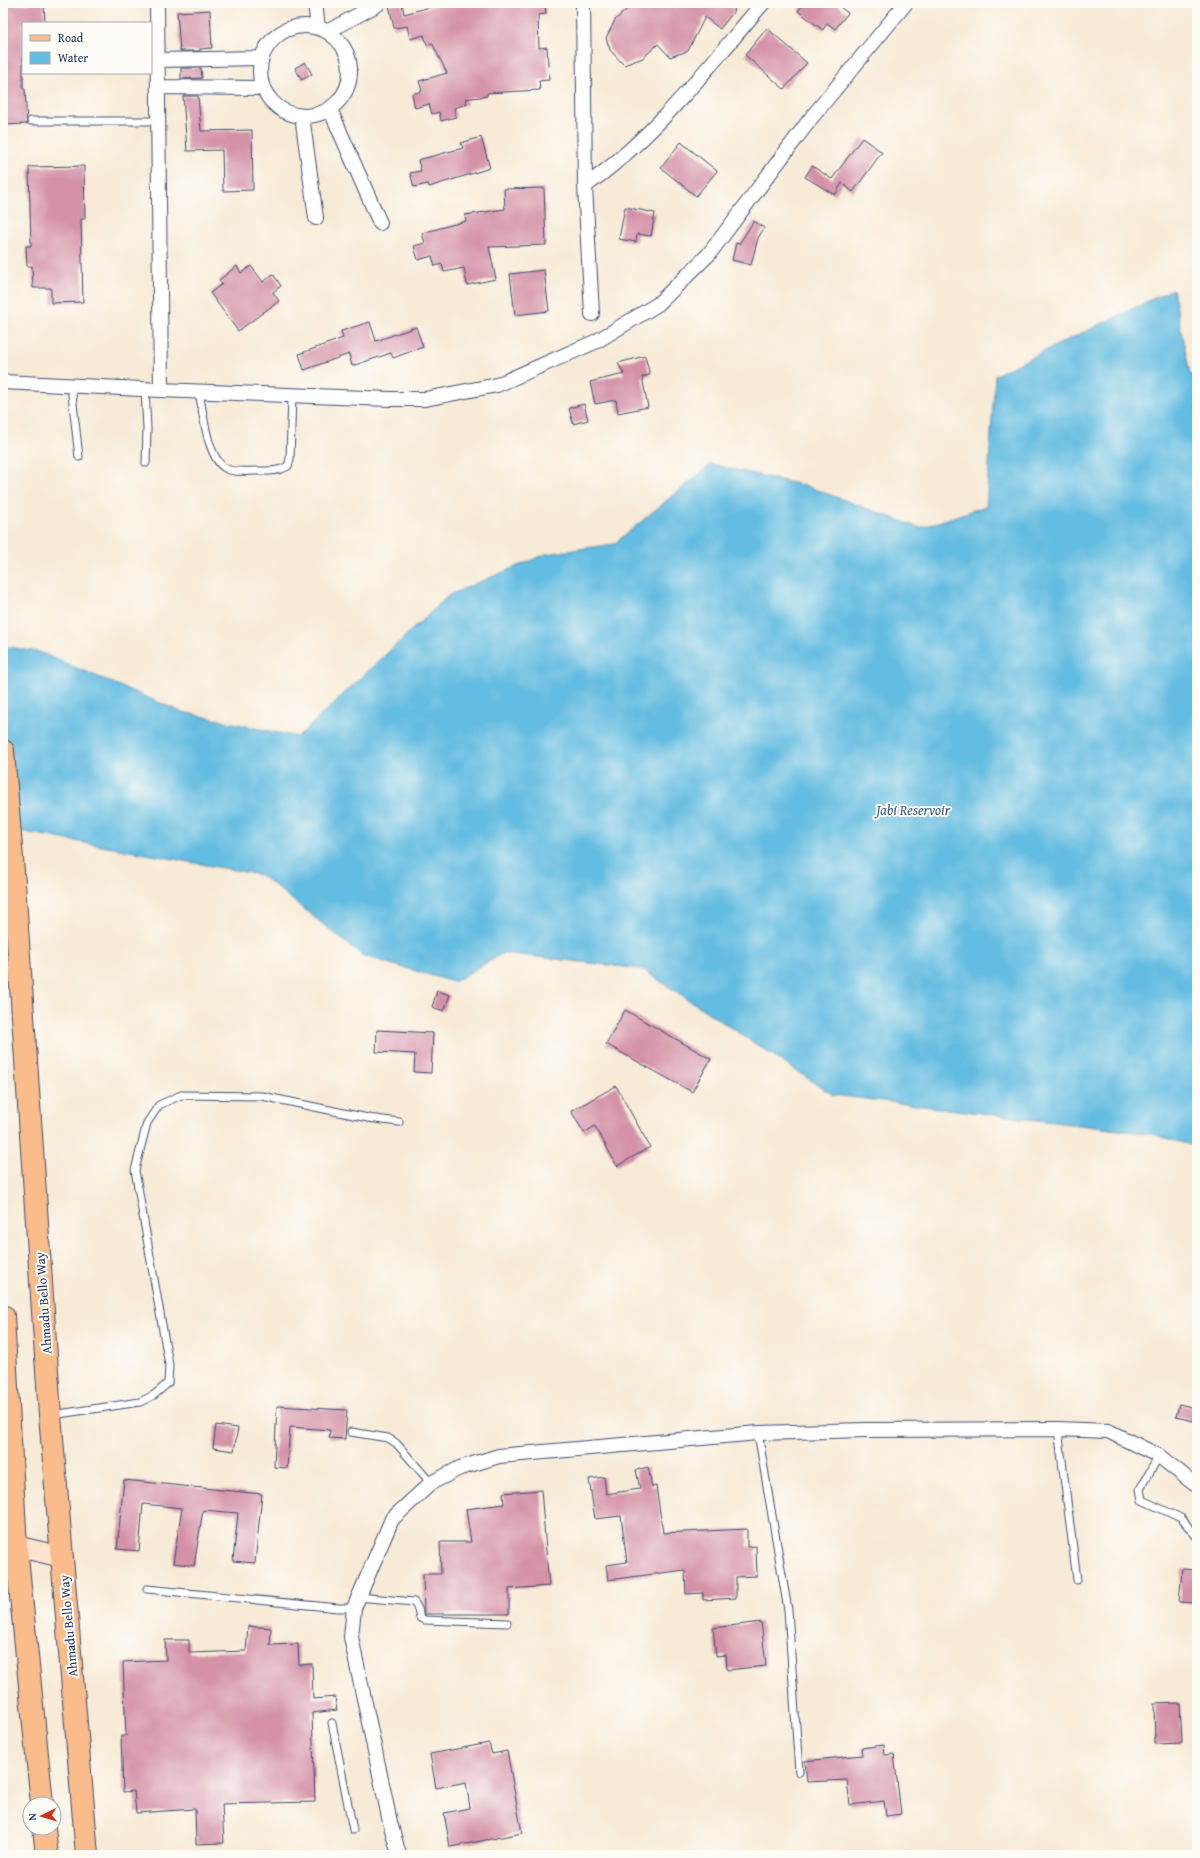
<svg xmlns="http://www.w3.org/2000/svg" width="1200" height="1858" font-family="'Gentium Book Plus',serif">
<rect width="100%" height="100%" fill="#fdfcf7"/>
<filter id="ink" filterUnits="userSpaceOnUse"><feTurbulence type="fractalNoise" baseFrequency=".025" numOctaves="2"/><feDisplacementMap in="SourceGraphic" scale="8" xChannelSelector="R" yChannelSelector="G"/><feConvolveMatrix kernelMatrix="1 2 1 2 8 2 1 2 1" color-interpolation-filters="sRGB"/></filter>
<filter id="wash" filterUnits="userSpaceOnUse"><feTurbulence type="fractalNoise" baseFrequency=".012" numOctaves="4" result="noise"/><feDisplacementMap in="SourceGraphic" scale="16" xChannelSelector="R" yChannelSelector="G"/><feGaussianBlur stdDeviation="0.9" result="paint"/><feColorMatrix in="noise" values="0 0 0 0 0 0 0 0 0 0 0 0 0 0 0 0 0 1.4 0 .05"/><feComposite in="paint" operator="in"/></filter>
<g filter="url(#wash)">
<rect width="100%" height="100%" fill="#f7ead6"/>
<path fill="#64bce1" stroke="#4076a0" d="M1173 289 1190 374 1197 378V1147L1152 1134 833 1095 642 969 503 953 454 982 363 956 261 875 3 828V646L39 652 182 712 298 737 449 595 546 554 614 544 711 464 806 486 920 528 986 506 995 375Z"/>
<g id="blocks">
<path fill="#d491a7" d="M44 3 45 23H23V89H25L27 124 3 125V5Z
M402 3 404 14 446 3H545L546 14 538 15 539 48 547 47 549 80 539 81 540 90 487 93V96L465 99 467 104 454 108 456 117 441 121 439 112 432 114 429 104 415 108 412 94 422 91 419 81 447 73 432 43 427 45 424 35 410 39 407 26 394 28 389 5Z
M634 3H727L735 10 720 29 705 17 688 51 670 57 658 44 643 58 624 65 610 50 606 38 615 20Z
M804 3H835L848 13 835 29 827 23 823 30 798 11Z
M210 10 212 48 200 49V51H180L177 12Z
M767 28 807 63 784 89 745 55Z
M305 62 312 74 302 80 295 68Z
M181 68H201L202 78 181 79Z
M183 96H198L201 131 252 130 253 190 223 191 222 150 187 151Z
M481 137 490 168 429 187 428 184 414 187 410 173 421 171 418 160 463 148 461 143Z
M862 138 882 152 853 192 842 183 835 195 805 177 812 166 832 179Z
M681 142 717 171 696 196 661 168Z
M84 166 85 219H81L83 302 51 303V288H33L32 266H27L26 246H31L29 167Z
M544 188 546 245 489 247 496 279 467 285 464 268 444 272 442 264 435 266 432 256 418 260 414 246 425 243 422 233 466 221 465 215 505 209 504 189Z
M625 207 655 213 651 236 637 234 636 242 619 239Z
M754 221 764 228 758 238 751 265 732 260 736 243 739 244Z
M237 266 241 273 251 266 263 282 273 274 281 286 273 292 279 301 238 331 210 293 222 284 219 280Z
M544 270 549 311 515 315 510 274Z
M370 322 376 341 416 327 423 347 393 358 391 353 352 366 349 354 304 370 299 354 343 338 341 331Z
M645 356 650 375 642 377 648 407 618 413 616 400 595 404 590 382 624 374 618 363Z
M584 404 588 420 573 424 569 408Z
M437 991 450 995 444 1011 432 1007Z
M625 1010 711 1059 692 1092 606 1044Z
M377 1030 433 1033 431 1073 414 1072 415 1054 376 1052Z
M616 1086 650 1147 617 1166 595 1126 584 1133 571 1111Z
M1179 1404 1196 1408 1193 1421 1176 1417Z
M277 1406 347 1410 345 1439 329 1438 330 1430 290 1427 287 1468 274 1467Z
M216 1425 238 1428 234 1451 213 1448Z
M648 1467 652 1487 656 1486 663 1533 747 1529V1547L756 1546 757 1576 736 1577V1598L703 1600V1593L686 1594 685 1570 608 1580 606 1565 627 1562 621 1516 595 1519 589 1479 604 1477 606 1494 640 1489 636 1470Z
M124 1480 262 1494 255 1563 233 1561 238 1513 203 1510 194 1566 173 1563 182 1508 143 1504 139 1551 117 1549Z
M541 1490 549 1586 509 1589V1614H424L423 1574H441L440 1542H471L466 1509 504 1504 503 1493Z
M1182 1569 1197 1570V1588H1195L1193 1603 1179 1602Z
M761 1622 766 1666 727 1670 726 1655 716 1656 713 1628Z
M248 1626 271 1628 270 1645 298 1644 299 1665 312 1664 313 1699 335 1697 337 1710 312 1713 315 1802 222 1804 224 1843 196 1844 195 1809 136 1813 134 1791 123 1792 121 1736H126L123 1662 166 1660 165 1640H189V1653L246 1651Z
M1180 1703 1182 1743 1155 1744 1154 1704Z
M489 1743 492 1754 507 1751 522 1833 450 1847 444 1813 470 1808 466 1782 436 1788 430 1754Z
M884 1745 885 1755 894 1754 901 1814 886 1816 884 1801 850 1805 847 1780 807 1782 805 1761 862 1755 861 1748Z"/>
</g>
</g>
<g filter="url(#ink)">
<use href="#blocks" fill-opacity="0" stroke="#3c4b70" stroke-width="1"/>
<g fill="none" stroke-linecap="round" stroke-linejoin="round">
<g stroke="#3c4b70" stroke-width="9">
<path id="lane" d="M31 121H159
M71 386 79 457
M145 389 147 429 146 463
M199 392C203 412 207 457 225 468 233 473 246 471 255 471 267 471 278 472 288 466L290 459 292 395
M52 1415 140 1402 154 1395 168 1383 169 1365 135 1170 147 1123 159 1105 181 1095 262 1096 368 1118 399 1122
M1058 1429 1077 1580
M351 1432 388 1438 396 1443 431 1483
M758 1433 788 1610 799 1772
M1159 1456 1140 1489 1142 1500 1181 1518 1197 1537
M147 1589 338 1608H354
M358 1597 414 1602 418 1609 420 1618 425 1620 507 1623
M332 1723 353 1830"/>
</g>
<g stroke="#3c4b70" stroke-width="16">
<path id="street" d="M315 3 318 28
M583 3 585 186 592 314
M260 71a45 45 0 1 1 90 0a45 45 0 1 1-90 0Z
M327 32 378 4
M158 60 262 58
M159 87 263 88
M330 109 380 223
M302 116 316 218
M585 186C655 137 708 67 763 3
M3 382 161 390 157 3
M161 390 390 399H425L497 385 597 341 658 304 709 254 812 117 906 3
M399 1855 390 1822 351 1637 354 1608 392 1519 431 1483 460 1468 499 1456 758 1433 865 1430 1058 1429 1108 1431 1159 1456 1197 1486"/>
</g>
<g stroke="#3c4b70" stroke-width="22">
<path id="secondary" d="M3 1543 62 1557"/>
</g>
<g stroke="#3c4b70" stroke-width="24">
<path id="primary" d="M3 751 14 883 50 1415 87 1855
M3 1316 16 1547 42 1804
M44 1828 47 1855"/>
</g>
<use href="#lane" stroke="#fff" stroke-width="7"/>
<use href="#street" stroke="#fff" stroke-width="14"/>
<use href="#secondary" stroke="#fde4d0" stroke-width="20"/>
<use href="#primary" stroke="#f9bc8a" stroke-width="22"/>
</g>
</g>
<g text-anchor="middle" stroke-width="4" stroke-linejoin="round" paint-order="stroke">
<g font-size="13" fill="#1b2f5e" stroke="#fdfcf7">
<text transform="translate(43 1303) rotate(-94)" y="5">Ahmadu Bello Way</text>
<text transform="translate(68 1626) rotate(-95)" y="5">Ahmadu Bello Way</text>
</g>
<g font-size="14" font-style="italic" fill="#315985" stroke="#fdfcf7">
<text x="913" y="815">Jabi Reservoir</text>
</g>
</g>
<rect width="1200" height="1858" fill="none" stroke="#fdfcf7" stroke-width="16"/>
<rect x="22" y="22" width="130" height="52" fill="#fdfcf7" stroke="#a3aaba"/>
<rect x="30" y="35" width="20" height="6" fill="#f9bc8a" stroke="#a3aaba"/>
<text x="58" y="42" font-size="12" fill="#1b2f5e">Road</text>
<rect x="30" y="52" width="20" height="12" fill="#64bce1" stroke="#a3aaba"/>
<text x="58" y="62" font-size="12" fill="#1b2f5e">Water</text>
<g transform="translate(42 1816) rotate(265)"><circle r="19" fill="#fdfcf7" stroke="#a3aaba"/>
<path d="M0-3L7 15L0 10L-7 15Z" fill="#c8321e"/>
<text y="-6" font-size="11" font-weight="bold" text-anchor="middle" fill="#1b2f5e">N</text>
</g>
</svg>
